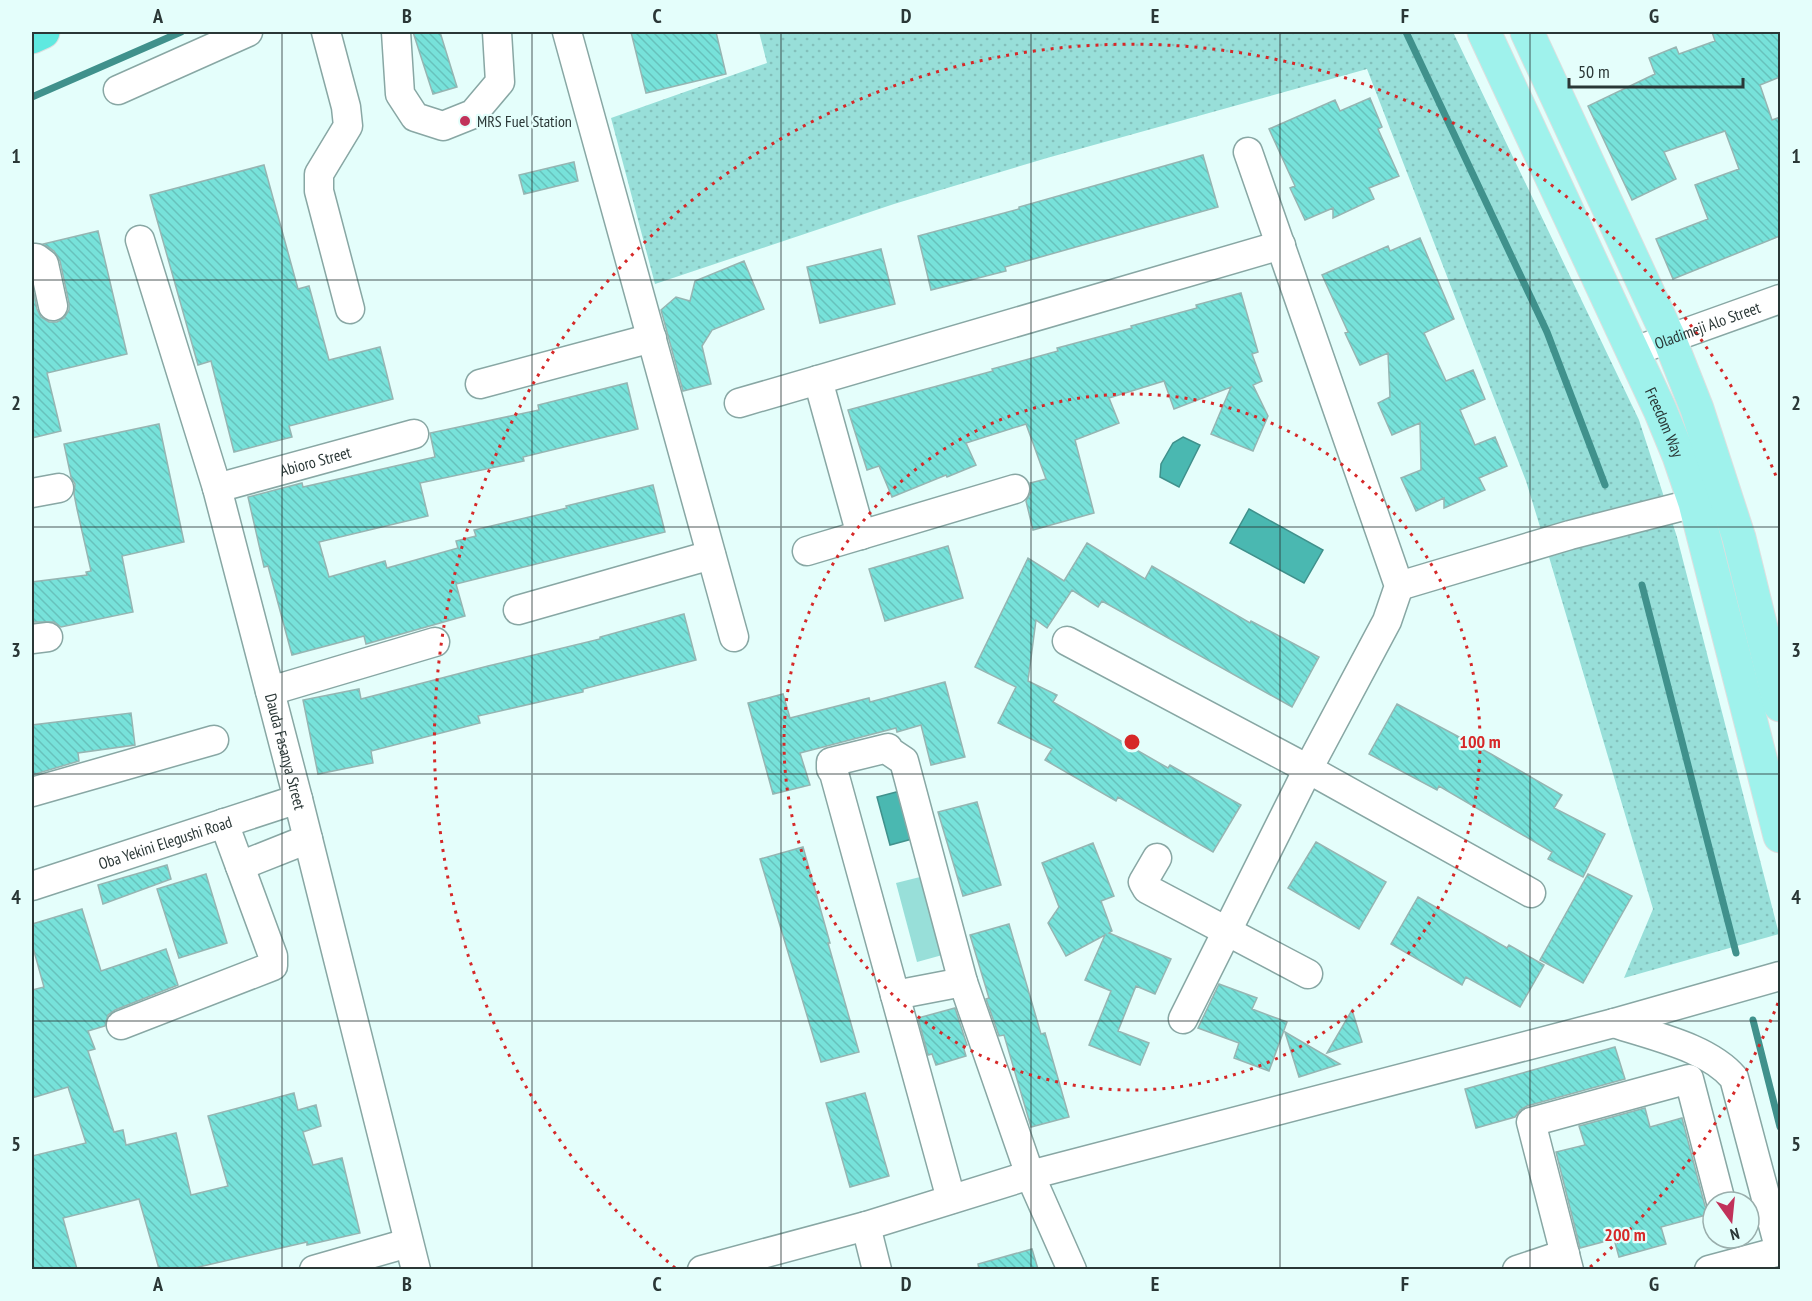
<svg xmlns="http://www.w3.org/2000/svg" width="1812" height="1301" font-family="'PT Sans Narrow',sans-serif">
<defs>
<pattern id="grass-dots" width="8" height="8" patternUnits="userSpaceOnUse" patternTransform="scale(1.5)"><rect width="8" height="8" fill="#98dfd9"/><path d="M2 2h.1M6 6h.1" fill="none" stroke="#83c0bb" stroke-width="1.8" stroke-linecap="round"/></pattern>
<pattern id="building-back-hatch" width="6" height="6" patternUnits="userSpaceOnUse" patternTransform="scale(1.5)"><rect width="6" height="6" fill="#77e2da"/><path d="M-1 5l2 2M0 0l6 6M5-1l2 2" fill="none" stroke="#67c2bc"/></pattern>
</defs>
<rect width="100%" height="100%" fill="#e4fefb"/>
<path fill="url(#grass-dots)" d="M759 32H1453L1639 420 1677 537 1779 934 1624 978 1653 909 1549 557 1574 549 1566 523 1541 530 1526 481 1367 69 1047 158 894 204 655 284 611 118 767 63Z"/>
<path fill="#98dfd9" d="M936 873 957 951 917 962 896 883Z"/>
<path fill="#4ab8b1" stroke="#40918c" stroke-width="1.5" d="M1183 437 1200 445 1179 487 1160 477 1161 464 1173 443Z
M1249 509 1323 550 1304 583 1230 543Z
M904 790 916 838 890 845 877 797Z"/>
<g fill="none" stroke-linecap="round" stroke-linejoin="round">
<path stroke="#40918c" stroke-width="7" d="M1406 32 1547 332 1605 485
M32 97 181 32
M1642 585 1736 953
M1753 1020 1780 1127"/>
</g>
<path fill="url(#building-back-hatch)" stroke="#96b5b2" stroke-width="1.5" d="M413 32H440L457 87 433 94Z
M631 32H716L726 74 646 93Z
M1712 32H1780V77L1760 85 1772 120 1780 117V236L1673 279 1656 239 1708 219 1695 185 1739 169 1725 131 1664 152 1676 179 1632 200 1588 106 1655 74 1649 58 1676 47 1679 54 1715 41Z
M1370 98 1382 127 1378 129 1399 176 1369 188 1374 199 1333 218V208L1305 220 1290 188 1295 186 1269 129 1335 100 1340 111Z
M1203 155 1218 207 1005 267 1006 271 931 290 918 236 1019 209V207Z
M574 162 578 181 524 194 519 175Z
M264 165 298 289 309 286 329 360 380 347 393 399 289 426 292 437 234 452 211 361 198 365 150 195Z
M98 231 127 354 47 373 61 431 32 438V284L37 309 41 317 49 322H57L64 318 69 310V303L60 261 54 251 43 244Z
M1420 238 1454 319 1424 333 1446 381 1473 370 1485 399 1460 410 1475 445 1495 437 1507 466 1479 478 1485 490 1444 508V498L1416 511 1401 478 1421 470 1420 423 1392 435 1378 403 1390 397 1388 353 1360 365 1345 333 1348 332 1322 275 1388 246 1390 251Z
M881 249 895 304 820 323 807 267Z
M744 261 764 309 712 330 702 346 711 384 683 391 661 310 676 297 690 301 695 281Z
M1241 293 1258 352 1252 354 1262 381 1253 385 1268 416 1253 451 1211 434 1231 387 1174 409 1164 381 1109 398 1119 423 1075 440 1094 513 1033 530 1026 501 1031 492 1030 483 1046 479 1026 424 966 443 976 465 947 477 946 475 892 497 879 466 867 470 848 410 993 371 992 369 1058 351 1057 348 1132 328 1131 326 1197 308 1196 305Z
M627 383 638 429 523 457 524 461 420 483 428 516 319 542 329 577 385 561 387 568 458 548 456 541 476 536 474 530 567 508 566 506 653 485 665 532 456 584 465 616 366 644 364 636 292 655 268 566 264 567 248 497 302 483 303 487 435 457 430 433 539 410 538 405Z
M159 424 184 542 122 556 133 612 61 627 54 622H32V582L87 575 86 572 91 571 77 509 74 494 75 484 71 477 64 444Z
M1087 543 1145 579 1152 566 1250 623 1251 621 1319 657 1292 707 1102 601 1098 607 1072 590 1047 628 1036 620 1028 681 1057 695 1053 702 1168 768 1170 765 1241 805 1213 852 1118 797 1116 801 1045 760 1052 749 998 723 1016 687 975 667 1028 558 1064 581Z
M948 546 963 598 885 621 869 569Z
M684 614 696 660 583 689V692L478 716 480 723 371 751 373 763 318 774 303 700 359 689 361 699 488 666 600 639V637Z
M945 682 965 757 931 765 921 725 897 732 896 728 800 753 810 785 773 794 748 703 783 694 790 718 869 698 870 702Z
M1397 704 1491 754 1562 795 1554 808 1605 834 1583 877 1548 859 1552 852 1439 786 1437 790 1369 754Z
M131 713 135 745 78 753 79 761 32 775V725Z
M977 802 1001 885 963 896 938 812Z
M1316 842 1386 882 1359 929 1288 888Z
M1093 843 1114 896 1101 901 1112 931 1109 933 1171 959 1155 994 1136 986 1118 1031 1149 1043 1140 1065 1089 1045 1111 991 1085 980 1105 935 1066 956 1048 923 1059 907 1042 863Z
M803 847 830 943H828L859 1052 821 1062 760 859Z
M167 865 171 879 103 904 98 885Z
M206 874 227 943 179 958 157 889Z
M1588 874 1632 896 1583 983 1540 960Z
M1418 897 1507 948 1509 945 1544 965 1520 1007 1466 977 1462 985 1391 944Z
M82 909 101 971 166 949 178 985 115 1010 108 1015 105 1026 88 1031 95 1049 88 1051 114 1132 123 1130 126 1145 176 1133 191 1195 228 1186 208 1116 294 1093 298 1110 316 1105 321 1126 303 1132 313 1165 342 1158 360 1233 307 1245V1242L190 1269H159L139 1199 63 1218 77 1269H32V1156L86 1143 68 1087 32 1098V990L44 987 32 944V924Z
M1009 924 1041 1034 1045 1033 1069 1117 1031 1127 1004 1035 999 1036 986 999 989 998 970 935Z
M1219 984 1257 998 1252 1009 1287 1022 1269 1071 1234 1058 1239 1043 1198 1028Z
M955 1008 967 1045 963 1046 966 1056 936 1065 932 1054 928 1055 918 1018Z
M1352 1010 1362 1042 1327 1053Z
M1285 1032 1340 1064 1299 1077Z
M1615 1047 1625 1079 1527 1106 1520 1110 1515 1117 1476 1128 1465 1089Z
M865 1093 889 1176 850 1187 826 1103Z
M1645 1108 1650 1127 1682 1118 1705 1206 1710 1214 1661 1227 1666 1244 1619 1257 1614 1239 1580 1248 1556 1152 1585 1145 1579 1126Z
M1032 1249 1038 1269H979L978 1264Z"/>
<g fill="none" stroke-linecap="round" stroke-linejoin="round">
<g stroke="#88a7a4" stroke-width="31">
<g id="minor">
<path d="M326 32 346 107 348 126 319 174V191L350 309"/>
<path d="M396 32 400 94 415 117 443 126 473 114 500 82 497 32"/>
<path d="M567 32 734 637"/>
<path d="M118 90 248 32"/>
<path id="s1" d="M140 240 217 488 298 799 416 1270"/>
<path d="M32 258H36L44 264 53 306"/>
<path id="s2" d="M1632 352 1780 299"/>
<path d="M818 380 861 535"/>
<path d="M480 384 652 338"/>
<path d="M739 403 1281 245"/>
<path id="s3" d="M217 488 414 434"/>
<path d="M32 493 59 488"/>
<path d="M807 551 1015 489"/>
<path d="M1399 586 1570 535 1695 503"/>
<path d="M518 610 711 555"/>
<path d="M32 639 48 637"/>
<path d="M1067 641 1308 769 1531 893"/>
<path d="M270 691 435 642"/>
<path d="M32 792 214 740"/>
<path d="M1157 858 1143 882 1147 889 1308 974"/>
<path d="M240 866 308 839"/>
<path id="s4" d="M32 886 298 799"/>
<path d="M895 995 963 982"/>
<path d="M1183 1019 1308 769 1387 621 1399 586 1248 152"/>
<path d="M1614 1023C1652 1036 1708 1047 1734 1078L1780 1251"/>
<path d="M121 1025 273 966V956L224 823"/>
<path d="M951 1199 834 773 831 769V762L888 748 886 749 904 761 963 982 1030 1175 1072 1270"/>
<path d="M866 1226 877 1270"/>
<path d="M314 1270 408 1243"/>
<path d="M702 1270 866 1226 1030 1175 1614 1023 1780 976"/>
<path d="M1517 1270 1565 1254"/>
<path d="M1569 1270 1531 1122 1689 1079 1721 1202"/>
<path d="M1709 1270 1780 1251"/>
</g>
</g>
<g stroke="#dddfdf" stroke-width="35">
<g id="major">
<path id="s5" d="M1484 32 1660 410 1679 456 1695 503 1780 836"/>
<path d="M1527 32 1669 338 1697 409 1739 538 1780 705"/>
</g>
</g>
<g stroke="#dddfdf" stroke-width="35">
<path id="highway" d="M32 37 43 32"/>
</g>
<use href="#minor" stroke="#fff" stroke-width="28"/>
<use href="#major" stroke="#9ff2ec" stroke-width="33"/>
<use href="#highway" stroke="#5fe9e0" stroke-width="33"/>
</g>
<path fill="none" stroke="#2a3736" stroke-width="1.5" stroke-opacity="0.55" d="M282 32V1270M532 32V1270M781 32V1270M1031 32V1270M1280 32V1270M1530 32V1270M32 280H1780M32 527H1780M32 774H1780M32 1021H1780"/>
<g fill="none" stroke="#d62828" stroke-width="3" stroke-dasharray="3 6">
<circle cx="1132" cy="742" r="348"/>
<path d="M1778 1003A697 697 0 0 1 1589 1268M675 1268A697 697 0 1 1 1778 481"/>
</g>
<circle fill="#c1325a" stroke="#e4fefb" stroke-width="2" cx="465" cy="121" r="6"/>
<g text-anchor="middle" stroke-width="4.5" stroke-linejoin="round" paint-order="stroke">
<g font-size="16" fill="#2a3736" stroke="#e4fefb" text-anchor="start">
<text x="477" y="127">MRS Fuel Station</text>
</g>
<g font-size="16" fill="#2a3736" stroke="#e4fefb">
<text dy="6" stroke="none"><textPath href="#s2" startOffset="80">Oladimeji Alo Street</textPath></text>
<text dy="6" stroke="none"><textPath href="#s5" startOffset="430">Freedom Way</textPath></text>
<text dy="6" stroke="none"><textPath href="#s3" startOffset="102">Abioro Street</textPath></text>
<text dy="6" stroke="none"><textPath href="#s1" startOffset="532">Dauda Fasanya Street</textPath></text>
<text dy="6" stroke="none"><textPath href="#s4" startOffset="140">Oba Yekini Elegushi Road</textPath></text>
</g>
</g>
<circle cx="1132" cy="742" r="9" fill="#d62828" stroke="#e4fefb" stroke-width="3"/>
<g font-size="18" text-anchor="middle" font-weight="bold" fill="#d62828" stroke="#e4fefb" stroke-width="4.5" stroke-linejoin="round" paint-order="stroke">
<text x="1480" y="748">100 m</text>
<text x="1625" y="1241">200 m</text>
</g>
<rect width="1812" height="1301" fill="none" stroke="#e4fefb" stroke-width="66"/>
<g transform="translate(1731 1220) rotate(165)"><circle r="28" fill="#e4fefb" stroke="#9aaeac" stroke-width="1.5"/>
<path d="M0-4.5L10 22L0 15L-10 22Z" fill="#c1325a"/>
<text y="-9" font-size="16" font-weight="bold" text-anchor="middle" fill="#2a3736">N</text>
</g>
<path d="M1569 78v9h174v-9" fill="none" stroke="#2a3736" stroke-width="3"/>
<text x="1578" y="78" font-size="18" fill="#2a3736" stroke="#e4fefb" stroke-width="4.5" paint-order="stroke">50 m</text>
<rect x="33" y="33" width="1746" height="1235" fill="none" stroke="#2a3736" stroke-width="2"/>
<g font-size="20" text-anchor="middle" font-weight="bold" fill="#2a3736">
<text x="158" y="23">A</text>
<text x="407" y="23">B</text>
<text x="657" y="23">C</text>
<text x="906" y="23">D</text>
<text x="1155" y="23">E</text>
<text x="1405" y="23">F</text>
<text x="1654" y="23">G</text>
<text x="16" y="163">1</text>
<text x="1796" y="163">1</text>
<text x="16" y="410">2</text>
<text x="1796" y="410">2</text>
<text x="16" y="657">3</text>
<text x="1796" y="657">3</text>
<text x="16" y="904">4</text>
<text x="1796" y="904">4</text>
<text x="16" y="1151">5</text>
<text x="1796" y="1151">5</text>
<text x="158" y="1291">A</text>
<text x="407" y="1291">B</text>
<text x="657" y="1291">C</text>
<text x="906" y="1291">D</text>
<text x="1155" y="1291">E</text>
<text x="1405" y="1291">F</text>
<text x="1654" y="1291">G</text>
</g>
</svg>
